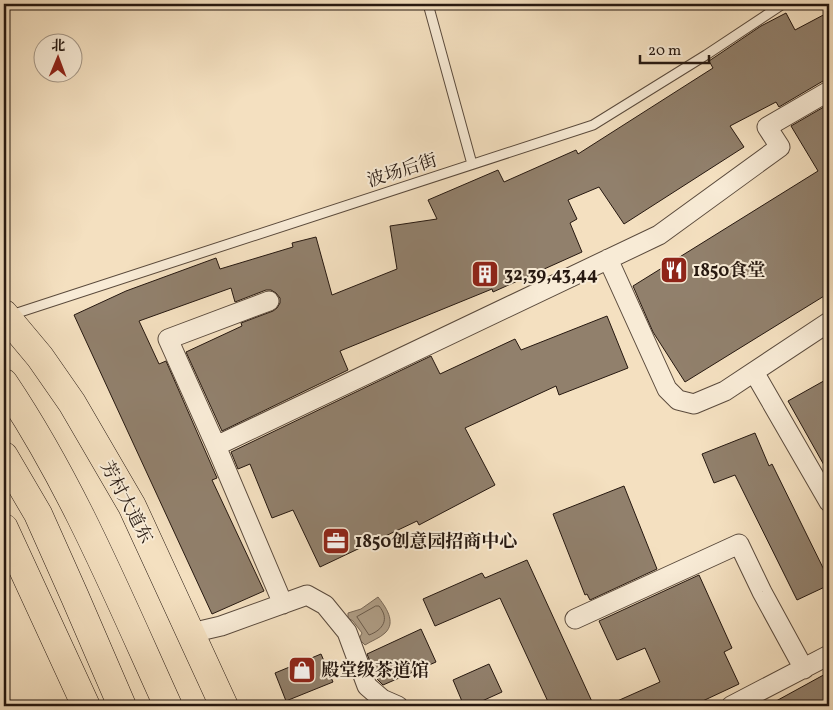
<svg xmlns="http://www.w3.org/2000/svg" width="833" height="710" font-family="Vollkorn,'Noto Serif SC',serif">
<rect width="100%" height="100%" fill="#f4e0c0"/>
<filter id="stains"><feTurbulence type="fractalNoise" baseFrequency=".004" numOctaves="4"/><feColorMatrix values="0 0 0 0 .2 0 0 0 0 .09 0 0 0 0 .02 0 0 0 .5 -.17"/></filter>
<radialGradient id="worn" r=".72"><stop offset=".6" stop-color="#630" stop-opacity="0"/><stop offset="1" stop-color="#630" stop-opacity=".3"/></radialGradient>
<path fill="#ae9c84" stroke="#786756" d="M378 597C385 606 397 622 385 633 380 638 371 641 365 645L359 639 362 633 353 621 348 618V613L361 609Z"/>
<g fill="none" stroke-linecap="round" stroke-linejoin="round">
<path stroke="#6a5a4a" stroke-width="1" d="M376 606H379C390 619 383 630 369 635L357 617Z"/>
</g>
<path fill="#91806c" stroke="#261810" d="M829 12V80L823 81 779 107 776 102 730 126 744 147 624 224 599 187 568 200 577 219 570 223 582 252 493 292 492 289 340 351 348 370 222 431 186 352 242 326 241 323 273 311 277 308 280 303V298L276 293 271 290H266L235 302 231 288 139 321 159 364 166 361 217 478 212 480 264 591 212 614 74 315 126 291 216 258 220 269 293 247 292 243 316 237 332 295 397 269 390 226 437 219 428 200 498 170 504 182 576 150 578 154 713 68 709 61 761 26 786 13 795 30Z
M829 104V293L685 382 653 332 633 286 818 171 791 126Z
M607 316 628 368 559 395 556 386 465 428 495 485 419 525 417 521 320 567 293 510 272 518 250 464 238 469 231 452 431 356 440 374 515 339 521 350Z
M829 378V474L788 401Z
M755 433 769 466 772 464 829 580V585L797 600 735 475 714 483 702 454Z
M624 486 657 569 590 600 587 594 585 595 553 514Z
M527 560 594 706H550L500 598 435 626 423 599 482 573 485 578Z
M699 575 732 648 724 652 739 684 692 706H606L660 682 645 648 617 660 599 621Z
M421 629 436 662 383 685 377 679 367 654Z
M321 654 333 682 286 701 275 673Z
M489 664 502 692 471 706H464L453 680Z
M829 672V706H767Z"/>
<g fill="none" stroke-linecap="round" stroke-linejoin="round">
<g stroke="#5a4a3c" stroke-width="11">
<path id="lane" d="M428 4 472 164
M11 315 593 125 706 55 783 4"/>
</g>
<g stroke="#5a4a3c" stroke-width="21">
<path id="street" d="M608 259 667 389 678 400 694 404 725 391 829 322
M269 301 168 339 216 446 283 604
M754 372 829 502
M216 446 659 235 780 147 767 127 829 91
M575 619 739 544 762 592 804 669
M191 633 221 626 307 595 325 605 347 632 367 686 382 699 398 706
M731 706 829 655"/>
</g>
<g stroke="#261810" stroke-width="29">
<path id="primary" d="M4 314 40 357 72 403 132 506 224 706
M4 528 86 706"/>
</g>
<g stroke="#261810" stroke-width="29">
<path id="highway" d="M4 383C72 484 118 596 168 706
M4 456 38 514 75 597 122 706"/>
</g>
<use href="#lane" stroke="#f8ebd6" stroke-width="9"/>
<use href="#street" stroke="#f8ebd6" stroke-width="19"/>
<use href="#primary" stroke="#f4e0c0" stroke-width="28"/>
<use href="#highway" stroke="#f4e0c0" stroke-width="28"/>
</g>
<defs>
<g id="restaurant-square" transform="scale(1.4375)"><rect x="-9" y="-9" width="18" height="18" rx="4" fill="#8f2418" stroke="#f8ebd6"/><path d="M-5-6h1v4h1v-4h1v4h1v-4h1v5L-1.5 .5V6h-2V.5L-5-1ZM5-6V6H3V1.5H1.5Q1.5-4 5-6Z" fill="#fff"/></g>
<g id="building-square" transform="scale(1.4375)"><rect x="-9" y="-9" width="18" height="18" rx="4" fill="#8f2418" stroke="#f8ebd6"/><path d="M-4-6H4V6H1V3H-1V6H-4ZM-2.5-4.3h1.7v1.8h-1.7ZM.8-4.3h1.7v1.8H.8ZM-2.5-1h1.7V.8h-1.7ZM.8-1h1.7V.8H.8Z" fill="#fff"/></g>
<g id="office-square" transform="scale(1.4375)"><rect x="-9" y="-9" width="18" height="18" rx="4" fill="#8f2418" stroke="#f8ebd6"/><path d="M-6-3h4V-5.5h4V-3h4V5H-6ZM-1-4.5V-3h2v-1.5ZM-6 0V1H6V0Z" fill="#fff"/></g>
<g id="shop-square" transform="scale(1.4375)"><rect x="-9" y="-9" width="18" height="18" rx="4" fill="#8f2418" stroke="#f8ebd6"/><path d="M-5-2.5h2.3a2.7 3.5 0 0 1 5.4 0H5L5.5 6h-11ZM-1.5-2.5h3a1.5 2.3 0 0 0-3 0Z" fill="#fff"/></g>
</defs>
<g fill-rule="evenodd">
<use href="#restaurant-square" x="674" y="270"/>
<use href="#building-square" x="485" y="274"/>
<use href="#office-square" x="336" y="541"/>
<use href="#shop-square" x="302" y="670"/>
</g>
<g text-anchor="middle" stroke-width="4" stroke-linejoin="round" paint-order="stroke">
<g font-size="18" fill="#261810" stroke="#f8ebd6">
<text transform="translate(402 170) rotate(-18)" y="6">波场后街</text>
<text transform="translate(127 502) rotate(62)" y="6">芳村大道东</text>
</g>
<g font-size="18" font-weight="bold" fill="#261810" stroke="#f8ebd6" text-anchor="start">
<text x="693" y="276">1850食堂</text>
<text x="504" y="280">32,39,43,44</text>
<text x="355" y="547">1850创意园招商中心</text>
<text x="321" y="676">殿堂级茶道馆</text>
</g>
</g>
<rect width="833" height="710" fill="none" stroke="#f4e0c0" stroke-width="20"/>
<rect x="5" y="5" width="823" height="700" fill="none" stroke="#261810" stroke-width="2.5"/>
<rect x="10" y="10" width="813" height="690" fill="none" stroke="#261810"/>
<g transform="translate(58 58) rotate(1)"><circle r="24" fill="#f8ebd6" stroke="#a49787"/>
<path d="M0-4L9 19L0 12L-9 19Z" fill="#8f2418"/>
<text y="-8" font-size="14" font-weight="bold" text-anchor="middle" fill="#261810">北</text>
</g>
<path d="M640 55v8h69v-8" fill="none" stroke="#261810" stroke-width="2.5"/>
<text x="648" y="55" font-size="15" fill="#261810" stroke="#f8ebd6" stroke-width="4" paint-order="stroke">20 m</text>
<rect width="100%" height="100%" filter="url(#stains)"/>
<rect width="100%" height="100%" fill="url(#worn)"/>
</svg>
